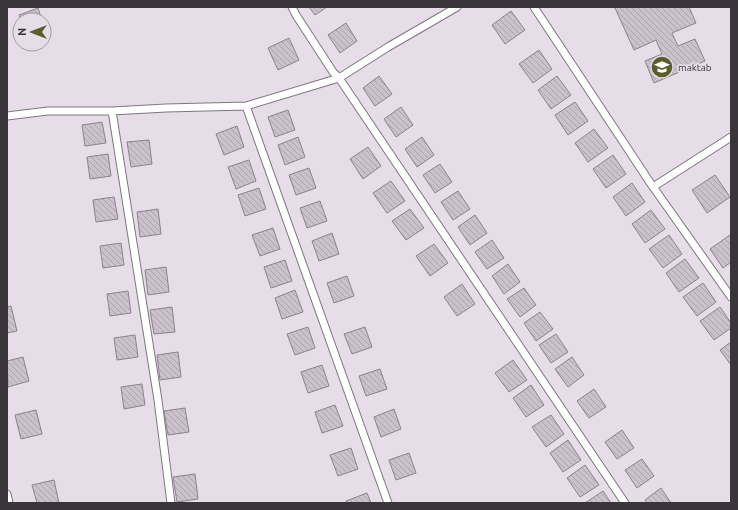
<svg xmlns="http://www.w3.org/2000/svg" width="738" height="510" font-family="Ubuntu,sans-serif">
<defs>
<pattern id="building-back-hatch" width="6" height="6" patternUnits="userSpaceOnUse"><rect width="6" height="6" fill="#cac1cb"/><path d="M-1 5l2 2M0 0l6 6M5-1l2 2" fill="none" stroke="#aea6af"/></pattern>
</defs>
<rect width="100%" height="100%" fill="#e6dde8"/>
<path fill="url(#building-back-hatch)" stroke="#8a828c" d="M309 7H327L315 15Z
M618 7H689L696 23 672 33 678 46 695 39 705 61 654 83 645 61 662 54 656 40 634 50 615 8Z
M38 8 42 20H21L19 15Z
M511 11 525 30 505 44 492 25Z
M346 23 357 41 340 53 328 35Z
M289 38 299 60 278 70 268 48Z
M539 50 552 69 533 83 519 64Z
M379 76 392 94 375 106 363 88Z
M557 76 571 95 551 109 538 90Z
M575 102 588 121 568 135 555 115Z
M401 107 413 125 396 137 384 119Z
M288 110 295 130 275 137 268 117Z
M102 122 106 143 85 146 82 125Z
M237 126 244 147 224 155 216 134Z
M594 129 608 148 588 162 575 143Z
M298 137 305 157 285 165 278 145Z
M422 137 434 155 417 167 405 149Z
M149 140 152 164 131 167 127 142Z
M368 147 381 166 363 179 350 159Z
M108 154 111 176 90 179 87 157Z
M613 155 626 174 606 188 593 169Z
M249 160 256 181 236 189 228 167Z
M440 164 452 182 435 193 423 175Z
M309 168 316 188 296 195 289 175Z
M715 175 730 197 707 213 692 190Z
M391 181 405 201 387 213 373 193Z
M632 183 645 202 626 216 613 197Z
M259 188 266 209 245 216 238 195Z
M458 191 470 209 453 220 441 202Z
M114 197 118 219 96 222 93 200Z
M320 201 327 221 307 228 300 208Z
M158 209 161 234 140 237 137 212Z
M410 209 424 228 406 240 392 221Z
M651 210 665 229 645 243 632 224Z
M475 215 487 233 470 245 458 227Z
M273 228 280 249 260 256 252 235Z
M332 233 339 254 319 261 312 241Z
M669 235 682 254 663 268 649 249Z
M730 235 731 237V262L723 268 710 249Z
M492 240 504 258 487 269 475 252Z
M121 243 124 265 103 268 100 246Z
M434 244 448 263 430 276 416 256Z
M685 259 699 278 679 292 666 273Z
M285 260 292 281 271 288 264 267Z
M508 264 520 282 504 294 492 276Z
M166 267 169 292 148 295 145 270Z
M347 276 354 296 334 303 327 283Z
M703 283 716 302 697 316 683 297Z
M462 284 475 304 457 316 444 297Z
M524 288 536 305 520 317 507 299Z
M295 290 303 312 282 319 275 298Z
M128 291 131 313 110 316 107 294Z
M11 306 17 331 7 333V307Z
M172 307 175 332 154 334 150 310Z
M720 307 731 323V328L714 340 700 321Z
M540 312 553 329 536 341 524 323Z
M308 327 315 348 295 355 287 334Z
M365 327 372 347 352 354 344 334Z
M556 334 568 352 551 363 539 345Z
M135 335 138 357 117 360 114 338Z
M731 342V365L720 350Z
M178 352 181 377 160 380 157 355Z
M23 357 29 381 8 387 7 361Z
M572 357 584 375 568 387 555 369Z
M513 360 527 380 509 392 495 373Z
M322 365 329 386 308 393 301 372Z
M380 369 387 389 366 396 359 376Z
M142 384 145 405 124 409 121 387Z
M531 385 544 405 526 417 513 398Z
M594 389 606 407 589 418 577 401Z
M335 405 343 426 322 433 315 412Z
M185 408 189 432 168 435 164 411Z
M394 409 401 429 381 437 374 417Z
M36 410 42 434 21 439 15 415Z
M551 415 564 434 546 447 532 427Z
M622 430 634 448 617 459 605 442Z
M568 440 581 460 563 472 550 453Z
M351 448 358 469 338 476 330 455Z
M409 453 416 473 396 480 389 460Z
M642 459 654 476 637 488 625 470Z
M585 465 599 485 580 497 567 478Z
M195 474 198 499 177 502 173 477Z
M54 480 59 503H37L32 485Z
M661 488 671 503H647L645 500Z
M603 491 611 503H585Z
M367 493 371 503H347L346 501Z"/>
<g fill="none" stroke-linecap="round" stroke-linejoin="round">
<g stroke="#7e7680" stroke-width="9">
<path id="lane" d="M292 7 296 15 333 72 339 78 625 503
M534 7 651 184 731 297
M246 106 388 503
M112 111 158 400 171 503
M7 116 48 111H112L166 108 246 106 339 78 388 47 457 7
M653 187 731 137
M7 494 9 503"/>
</g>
<use href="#lane" stroke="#fff" stroke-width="7"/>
</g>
<defs>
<g id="school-disc" transform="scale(1.15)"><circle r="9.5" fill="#5b5d2a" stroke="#e6dde8"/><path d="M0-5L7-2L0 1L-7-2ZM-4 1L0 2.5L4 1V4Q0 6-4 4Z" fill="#fff"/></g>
</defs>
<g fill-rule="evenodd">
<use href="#school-disc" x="662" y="67"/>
</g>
<g text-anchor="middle" stroke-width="3.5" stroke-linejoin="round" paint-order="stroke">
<g font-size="10" fill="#39353a" stroke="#e6dde8" text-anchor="start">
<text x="678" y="71">maktab</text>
</g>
</g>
<rect width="738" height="510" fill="none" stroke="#39353a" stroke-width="16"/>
<g transform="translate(32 32) rotate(270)"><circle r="19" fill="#e6dde8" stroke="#a19aa2"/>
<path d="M0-3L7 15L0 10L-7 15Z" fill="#5b5d2a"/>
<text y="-6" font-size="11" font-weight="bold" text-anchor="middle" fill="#39353a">N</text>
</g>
</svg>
